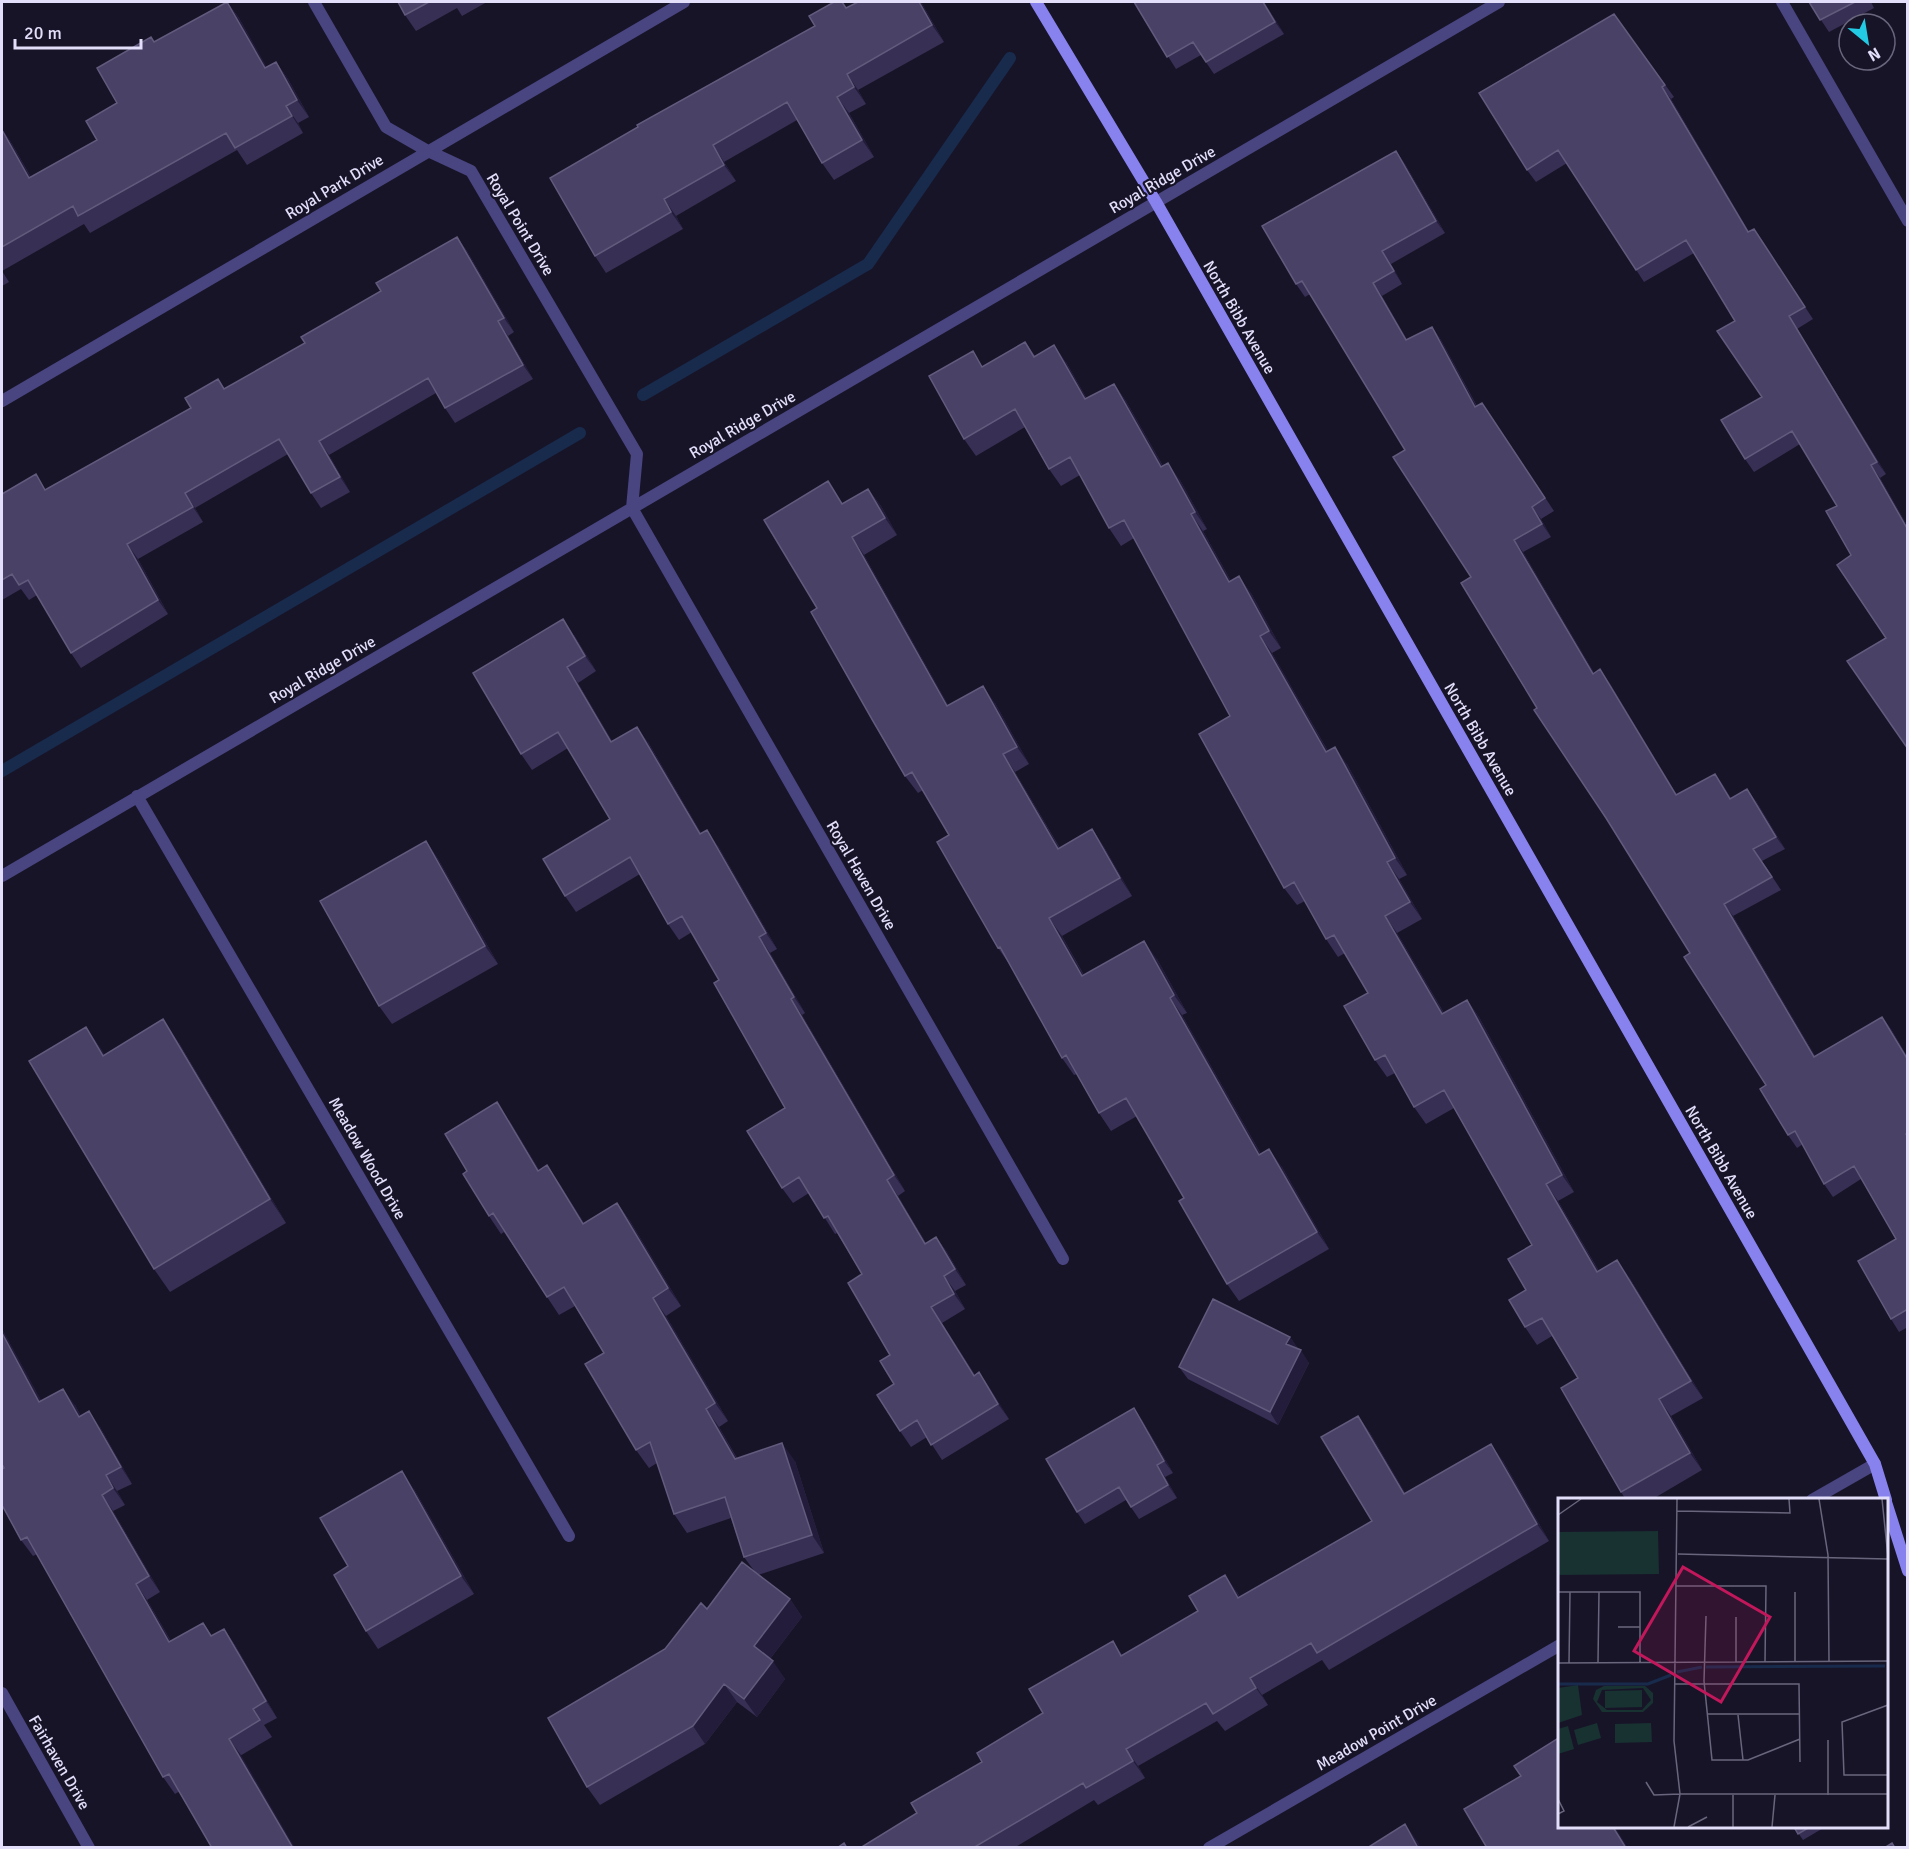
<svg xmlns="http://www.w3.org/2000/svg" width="1909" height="1849" font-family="Signika,sans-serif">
<rect width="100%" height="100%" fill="#181428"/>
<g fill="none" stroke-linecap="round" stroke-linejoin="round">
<path stroke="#182b4d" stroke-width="12" d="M643 395 868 264 1010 58
M2 771 580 433"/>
<path stroke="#494581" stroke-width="12" d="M314 2 386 127 426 150 471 171 637 454 632 508 1063 1259
M1782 2 1908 221
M2 401 684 2
M137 796 569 1536
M2 876 1499 2
M1812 1500 1875 1464
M2 1693 89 1848
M1209 1848 1560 1645"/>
<path stroke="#8882ef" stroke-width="12" d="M1036 2 1156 202 1875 1464 1886 1500
M1886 1502 1908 1571"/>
</g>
<path fill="#382f54" d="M227 2 239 18 266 67 276 62 288 79 309 117 298 123 303 133 247 165 237 150 90 233 84 224 2 271 9 282 2 286V129L12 144 31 177 97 140 117 103 155 42Z
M398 2H487L462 16 457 8 416 31 405 15Z
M858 2H921L944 42 858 90 866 104 849 113 874 157 834 180 822 163 797 120 724 162 736 181 676 216 683 229 606 273 595 256 815 26Z
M1134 2H1264L1284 34 1214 74 1201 55 1176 69Z
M1809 2H1871L1874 8 1829 32Z
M1614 14 1674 97 1671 99 1749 232 1754 229 1813 319 1797 329 1886 474 1880 478 1908 527V749L1886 638 1851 555 1837 506 1800 444 1754 472 1745 459 1762 397 1735 321 1694 253 1644 282 1567 163 1536 182 1527 170Z
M1396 151 1405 164 1445 233 1391 264 1402 284 1382 296 1407 340 1432 327 1441 340 1477 406 1491 416 1554 511 1541 519 1551 537 1523 552 1594 673 1609 682 1677 795 1715 774 1731 798 1756 801 1785 849 1762 861 1781 890 1733 916 1815 1056 1882 1017 1891 1029 1908 1058V1327L1899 1332 1891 1319 1896 1239 1861 1179 1833 1197 1824 1184 1803 1144 1797 1148 1788 1135 1766 1085 1690 953 1537 708 1471 577 1405 450 1310 294 1305 297 1296 284Z
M457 237 467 251 514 332 508 336 533 379 455 423 445 408 436 393 329 455 350 492 321 508 311 493 288 454 195 508 203 522 138 559 168 614 81 668 71 653 37 595 29 600 21 589 2 600V494L46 489 225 389 305 343 381 291Z
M1025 342 1035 356 1066 362 1087 399 1114 384 1126 401 1163 466 1180 480 1207 529 1203 531 1231 581 1251 593 1281 648 1272 653 1328 751 1347 764 1407 875 1399 879 1422 919 1397 933 1444 1013 1467 1000 1479 1017 1574 1192 1558 1201 1599 1271 1629 1277 1703 1398 1671 1416 1702 1470 1651 1500H1626L1621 1492 1578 1378 1552 1336 1537 1345 1525 1327 1526 1290 1532 1245 1454 1108 1426 1124 1414 1107 1395 1073 1387 1077 1375 1060 1368 993 1345 953 1338 957 1326 939 1305 901 1297 905 1284 888 1230 716 1134 538 1121 546 1109 528 1080 475 1061 486 1049 469 1025 427 976 456 964 439 984 366Z
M868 489 881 506 897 535 864 555 948 705 995 703 1029 764 1015 772 1060 848 1092 829 1104 847 1132 896 1062 936 1084 975 1157 959 1187 1013 1182 1015 1261 1154 1282 1167 1329 1249 1239 1301 1227 1284 1184 1198 1137 1116 1111 1131 1099 1113 1077 1074 1074 1075 1062 1058 1010 965 998 948 949 835 923 790 918 793 905 776 817 608 843 503Z
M574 635 596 671 578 683 612 741 648 742 701 833 718 846 777 949 770 953 805 1013 802 1015 905 1191 898 1196 926 1243 936 1237 947 1252 966 1285 955 1291 965 1309 942 1323 975 1375 979 1372 1009 1419 942 1460 927 1437 911 1447 900 1431 890 1355 862 1274 837 1233 835 1234 809 1193 793 1203 782 1188 785 1108 719 980 692 932 679 940 668 924 640 874 576 912 565 896 610 819 568 748 532 770 521 754Z
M426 841 438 859 498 964 392 1024 379 1006Z
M179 1043 286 1223 170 1292 154 1269 105 1055Z
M509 1120 539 1170 559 1183 584 1223 617 1203 630 1221 681 1306 666 1316 728 1421 719 1427 737 1458 795 1461 824 1553 758 1575 790 1599 802 1617 770 1659 785 1679 757 1717 737 1702 705 1744 600 1805 587 1787 665 1649 707 1609 755 1572 744 1557 731 1518 687 1533 674 1514 657 1463 649 1468 636 1450 604 1353 575 1306 559 1315 504 1232 501 1234 489 1216 467 1171Z
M2 1329 41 1401 75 1405 81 1416 100 1427 132 1484 117 1491 125 1505 113 1511 160 1592 147 1600 171 1641 203 1623 212 1636 224 1629 235 1645 277 1718 264 1725 272 1737 175 1794 163 1777 37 1554 33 1556 21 1540 4 1468 2 1464Z
M1290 1337 1298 1349 1309 1363 1278 1425 1188 1379 1179 1367Z
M1358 1416 1370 1433 1405 1493 1503 1461 1549 1541 1329 1670 1322 1660 1262 1695 1268 1705 1225 1731 1217 1721 1138 1766 1145 1778 1098 1805 1094 1800 1014 1848H860L917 1813 1043 1713 1113 1641 1122 1655 1237 1592 1240 1597 1372 1521Z
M1142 1420 1173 1473 1165 1477 1177 1498 1139 1519 1126 1500 1085 1524 1077 1512Z
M414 1489 474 1594 378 1649 366 1631 348 1566Z
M1794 1827H1825L1803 1840Z"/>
<path fill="#231c3b" d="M227 2 239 18 277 85 265 68Z
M919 2H921L944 42 932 25Z
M1263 2H1264L1284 34 1275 22Z
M276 62 288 79 309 117 297 100Z
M847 74 858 90 866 104 854 87Z
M1662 87 1671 99 1757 245 1748 232Z
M837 97 849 113 874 157 862 140Z
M286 106 298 123 303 133 292 116Z
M2 129 12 144 41 195 29 178Z
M713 145 724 162 736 181 724 165Z
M1396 151 1405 164 1445 233 1436 221Z
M664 199 676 216 683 229 671 212Z
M1754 229 1763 241 1813 319 1805 307Z
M457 237 467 251 514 332 504 318Z
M1382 251 1391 264 1402 284 1394 271Z
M1373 283 1382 296 1415 353 1406 340Z
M1789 316 1797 329 1886 474 1877 462Z
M498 321 508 336 533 379 523 365Z
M1432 327 1441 340 1484 420 1475 407Z
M1054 345 1066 362 1097 417 1085 399Z
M1114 384 1126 401 1173 484 1161 467Z
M319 441 329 455 350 492 340 477Z
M1168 463 1180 480 1207 529 1195 512Z
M1871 465 1880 478 1908 527V530Z
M868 489 881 506 897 535 885 518Z
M185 493 195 508 203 522 193 507Z
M1532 507 1541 519 1551 537 1542 524Z
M1191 514 1203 531 1241 599 1229 582Z
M852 537 864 555 959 724 947 706Z
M1514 540 1523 552 1602 686 1593 674Z
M127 544 138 559 168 614 158 600Z
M1239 576 1251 593 1281 648 1269 631Z
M563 619 574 635 596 671 585 656Z
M1260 636 1272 653 1338 769 1326 752Z
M567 667 578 683 622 758 611 742Z
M1600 669 1609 682 1685 808 1676 795Z
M983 686 995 703 1029 764 1017 747Z
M637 727 648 742 711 850 700 834Z
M1335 747 1347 764 1407 875 1395 858Z
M1003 754 1015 772 1070 866 1058 849Z
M1715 774 1724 786 1738 811 1730 799Z
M1747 789 1756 801 1785 849 1776 837Z
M1092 829 1104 847 1132 896 1120 878Z
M707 830 718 846 777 949 766 933Z
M426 841 438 859 498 964 485 946Z
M1387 862 1399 879 1422 919 1410 902Z
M1724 904 1733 916 1823 1069 1814 1057Z
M1385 916 1397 933 1454 1031 1442 1014Z
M1049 918 1062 936 1094 994 1082 976Z
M759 937 770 953 805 1013 794 997Z
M1144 941 1157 959 1187 1013 1174 995Z
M1170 998 1182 1015 1271 1172 1259 1155Z
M791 999 802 1015 905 1191 894 1175Z
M1467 1000 1479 1017 1574 1192 1562 1175Z
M1882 1017 1891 1029 1908 1058V1060Z
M163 1019 179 1043 286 1223 270 1199Z
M86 1027 102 1050 119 1079 103 1056Z
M497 1102 509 1120 551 1189 538 1171Z
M1269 1149 1282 1167 1329 1249 1317 1232Z
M547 1165 559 1183 596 1242 583 1224Z
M887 1180 898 1196 936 1260 925 1244Z
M1546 1184 1558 1201 1609 1289 1597 1272Z
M617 1203 630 1221 681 1306 668 1288Z
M936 1237 947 1252 966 1285 955 1269Z
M1617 1260 1629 1277 1703 1398 1691 1381Z
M944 1276 955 1291 965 1309 954 1294Z
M653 1298 666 1316 728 1421 715 1403Z
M931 1307 942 1323 985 1391 974 1376Z
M2 1329 51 1418 39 1402 2 1333Z
M1290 1337 1298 1349 1295 1356 1286 1344Z
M1301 1350 1309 1363 1278 1425 1270 1412Z
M979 1372 990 1388 1009 1419 998 1404Z
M63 1389 75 1405 90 1433 79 1417Z
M1659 1399 1671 1416 1702 1470 1690 1453Z
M1134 1408 1142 1420 1173 1473 1164 1461Z
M706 1409 719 1427 747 1477 735 1459Z
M89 1411 100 1427 132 1484 121 1467Z
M1358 1416 1370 1433 1416 1511 1404 1494Z
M782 1443 795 1461 824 1553 812 1535Z
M1491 1444 1503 1461 1549 1541 1537 1524Z
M1157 1465 1165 1477 1177 1498 1168 1485Z
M402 1471 414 1489 474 1594 461 1576Z
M106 1475 117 1491 125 1505 113 1488Z
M102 1495 113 1511 160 1592 149 1576Z
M1225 1575 1237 1592 1250 1615 1238 1598Z
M136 1584 147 1600 181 1659 169 1642Z
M790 1599 802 1617 766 1664 754 1646Z
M224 1629 235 1645 277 1718 266 1701Z
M773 1661 785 1679 757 1717 744 1699Z
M1250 1678 1262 1695 1268 1705 1256 1688Z
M724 1684 737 1702 705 1744 693 1726Z
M229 1739 241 1755 295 1848H293Z
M1126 1749 1138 1766 1145 1778 1133 1761Z
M1405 1824 1418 1842 1421 1848H1418Z
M1613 1827H1615L1628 1848H1626Z"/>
<path fill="#4a4266" stroke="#625b7d" stroke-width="1.5" d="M227 2 265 68 276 62 297 100 286 106 292 116 235 148 226 133 78 216 73 206 2 247V130L29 178 97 140 86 121 117 103 97 68 151 37 154 42Z
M398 2H429L405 15Z
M834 2H842L846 8 858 2H919L932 25 847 74 854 87 837 97 862 140 822 163 787 102 713 145 724 165 664 199 671 212 595 256 550 178 638 127 637 125 815 26 809 16Z
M1134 2H1263L1275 22 1206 62 1193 42 1167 57Z
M1809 2H1855L1820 20Z
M1614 14 1665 85 1662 87 1748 232 1754 229 1805 307 1789 316 1877 462 1871 465 1908 530V749L1847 661 1886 638 1837 565 1851 555 1826 511 1837 506 1792 431 1745 459 1721 420 1762 397 1717 331 1735 321 1686 240 1636 270 1558 150 1527 170 1479 93Z
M1396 151 1436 221 1382 251 1394 271 1373 283 1406 340 1432 327 1475 407 1482 403 1545 498 1532 507 1542 524 1514 540 1593 674 1600 669 1676 795 1715 774 1730 799 1747 789 1776 837 1753 849 1772 877 1724 904 1814 1057 1882 1017 1908 1060V1133L1906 1134 1908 1138V1309L1891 1319 1858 1261 1896 1239 1854 1166 1824 1184 1795 1131 1788 1135 1760 1089 1766 1085 1684 957 1690 953 1606 818 1534 710 1537 708 1461 583 1471 577 1393 457 1405 450 1302 281 1296 284 1262 226Z
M457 237 504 318 498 321 523 365 445 408 428 378 319 441 340 477 311 493 279 439 185 493 193 507 127 544 158 600 71 653 28 580 19 585 12 574 2 580V494L36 474 45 490 191 408 185 398 218 379 224 389 305 343 301 337 381 291 376 283Z
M1025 342 1034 357 1054 345 1085 399 1114 384 1161 467 1168 463 1195 512 1191 514 1229 582 1239 576 1269 631 1260 636 1326 752 1335 747 1395 858 1387 862 1410 902 1385 916 1442 1014 1467 1000 1562 1175 1546 1184 1597 1272 1617 1260 1691 1381 1659 1399 1690 1453 1621 1492 1561 1388 1578 1378 1542 1318 1525 1327 1509 1300 1526 1290 1508 1259 1532 1245 1444 1090 1414 1107 1385 1055 1375 1060 1344 1006 1368 993 1334 935 1326 939 1294 882 1284 888 1199 734 1230 716 1124 520 1109 528 1070 457 1049 469 1015 409 964 439 929 376 973 351 982 367Z
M828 481 842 504 868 489 885 518 852 537 947 706 983 686 1017 747 1003 754 1058 849 1092 829 1120 878 1049 918 1082 976 1144 941 1174 995 1170 998 1259 1155 1269 1149 1317 1232 1227 1284 1179 1201 1184 1198 1126 1098 1099 1113 1066 1055 1062 1058 1000 947 998 948 937 842 949 835 912 772 905 776 873 721 811 612 817 608 764 520Z
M563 619 585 656 567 667 611 742 637 727 700 834 707 830 766 933 759 937 794 997 791 999 894 1175 887 1180 925 1244 936 1237 955 1269 944 1276 954 1294 931 1307 974 1376 979 1372 998 1404 931 1445 917 1420 900 1431 877 1395 894 1384 880 1361 890 1355 848 1283 862 1274 828 1216 824 1218 799 1177 782 1188 747 1131 785 1108 714 983 719 980 682 916 668 924 630 857 565 896 543 859 610 819 558 732 521 754 473 673Z
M426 841 485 946 379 1006 320 901Z
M163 1019 270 1199 154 1269 29 1061 86 1027 103 1056Z
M497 1102 538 1171 547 1165 583 1224 617 1203 668 1288 653 1298 715 1403 706 1409 735 1459 782 1443 812 1535 744 1557 725 1497 674 1514 650 1442 636 1450 585 1364 604 1353 564 1287 547 1297 493 1213 489 1216 463 1174 467 1171 445 1134Z
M1213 1299 1290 1337 1286 1344 1301 1350 1270 1412 1179 1367Z
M2 1333 39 1402 63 1389 79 1417 89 1411 121 1467 106 1475 113 1488 102 1495 149 1576 136 1584 169 1642 203 1623 211 1636 224 1629 266 1701 253 1709 260 1720 229 1739 293 1848H212L169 1774 163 1777 27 1537 21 1540 2 1505V1469L4 1468 2 1464Z
M1134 1408 1164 1461 1157 1465 1168 1485 1131 1507 1119 1487 1077 1512 1046 1459Z
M1358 1416 1404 1494 1491 1444 1537 1524 1317 1653 1311 1643 1250 1678 1256 1688 1213 1714 1206 1703 1126 1749 1133 1761 1086 1788 1083 1783 973 1848H860L917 1813 911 1803 982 1762 977 1753 1043 1713 1029 1689 1113 1641 1121 1656 1198 1611 1189 1596 1225 1575 1238 1598 1372 1521 1321 1437Z
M402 1471 461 1576 366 1631 334 1575 348 1566 320 1518Z
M742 1562 790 1599 754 1646 773 1661 744 1699 724 1684 693 1726 587 1787 548 1718 665 1649 701 1603 707 1609Z
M1560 1737V1827H1613L1626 1848H1487L1464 1809 1521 1776 1514 1766Z
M1405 1824 1418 1848H1367Z
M1794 1827H1810L1798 1834Z
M844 1843 847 1848H837Z
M1892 1843 1895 1848H1884Z"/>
<g text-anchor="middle" stroke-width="4.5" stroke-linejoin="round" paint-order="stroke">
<g font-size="16" fill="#e3dffb" stroke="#181428">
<text transform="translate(1162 179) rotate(-30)" y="6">Royal Ridge Drive</text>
<text transform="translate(334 186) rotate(-31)" y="6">Royal Park Drive</text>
<text transform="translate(521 224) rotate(59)" y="6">Royal Point Drive</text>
<text transform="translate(1240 317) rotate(60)" y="6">North Bibb Avenue</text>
<text transform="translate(742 424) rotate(-30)" y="6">Royal Ridge Drive</text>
<text transform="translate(322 669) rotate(-30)" y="6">Royal Ridge Drive</text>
<text transform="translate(1481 739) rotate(60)" y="6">North Bibb Avenue</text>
<text transform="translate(862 875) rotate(60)" y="6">Royal Haven Drive</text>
<text transform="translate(368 1158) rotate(60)" y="6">Meadow Wood Drive</text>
<text transform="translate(1722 1162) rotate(60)" y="6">North Bibb Avenue</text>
<text transform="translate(1376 1732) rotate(-30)" y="6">Meadow Point Drive</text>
<text transform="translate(60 1762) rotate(60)" y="6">Fairhaven Drive</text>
</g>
</g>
<g transform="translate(1558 1498)">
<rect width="330" height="330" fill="#181428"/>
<path d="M20 187 24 217 0 225V190ZM46 188H87L95 195V205L85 214H44L35 201 38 192ZM85 190 93 202 84 212H49L39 204 44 192ZM84 192V209L47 210V193ZM39 225 43 240 20 247 16 232ZM93 225 94 244 57 245V226Z" fill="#183131" fill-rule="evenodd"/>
<path d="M100 33 101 76 0 77V34Z" fill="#183131"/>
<path d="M10 228 16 251 0 256V231Z" fill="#183131"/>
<path fill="none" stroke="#182b4d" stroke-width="3" d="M148 169 327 168M119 174 144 169M0 186H90L113 177"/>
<path fill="none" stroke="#69657c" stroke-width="1.5" d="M261 1 270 57 271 163M324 1 330 59M119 13 232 15 231 1M0 17 23 1M120 56 330 61M118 88H208L207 164M0 94H82V164M148 118 146 183 154 262H190L242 241M178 119V164M60 129H82M237 163V94M40 164 41 94M0 165 330 163M11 165 12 94M116 186H241L242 264M330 207 284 224 286 277H330M149 216H242M180 217 185 262M270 242V297M88 284 96 297 122 296M122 296H330M175 297V329M0 301 6 313 0 316M116 329 122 296 116 243 119 1M130 329 149 319M214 329 217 297"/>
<path fill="#c2185b" fill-opacity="0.15" stroke="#c2185b" stroke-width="3" d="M125 69 212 119 163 204 76 153Z"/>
<rect width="330" height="330" fill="none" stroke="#e3dffb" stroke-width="3"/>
</g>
<rect width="1909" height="1849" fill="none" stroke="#e3dffb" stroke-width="6"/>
<g transform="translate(1867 42) rotate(150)"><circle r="28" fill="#181428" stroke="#69657c" stroke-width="1.5"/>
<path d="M0-4.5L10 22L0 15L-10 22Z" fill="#23cae3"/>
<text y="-9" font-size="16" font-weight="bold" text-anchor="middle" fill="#e3dffb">N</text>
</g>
<path d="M15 39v9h126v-9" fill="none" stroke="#e3dffb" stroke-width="3"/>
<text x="24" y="39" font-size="18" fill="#e3dffb" stroke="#181428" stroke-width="4.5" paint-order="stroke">20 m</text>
</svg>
